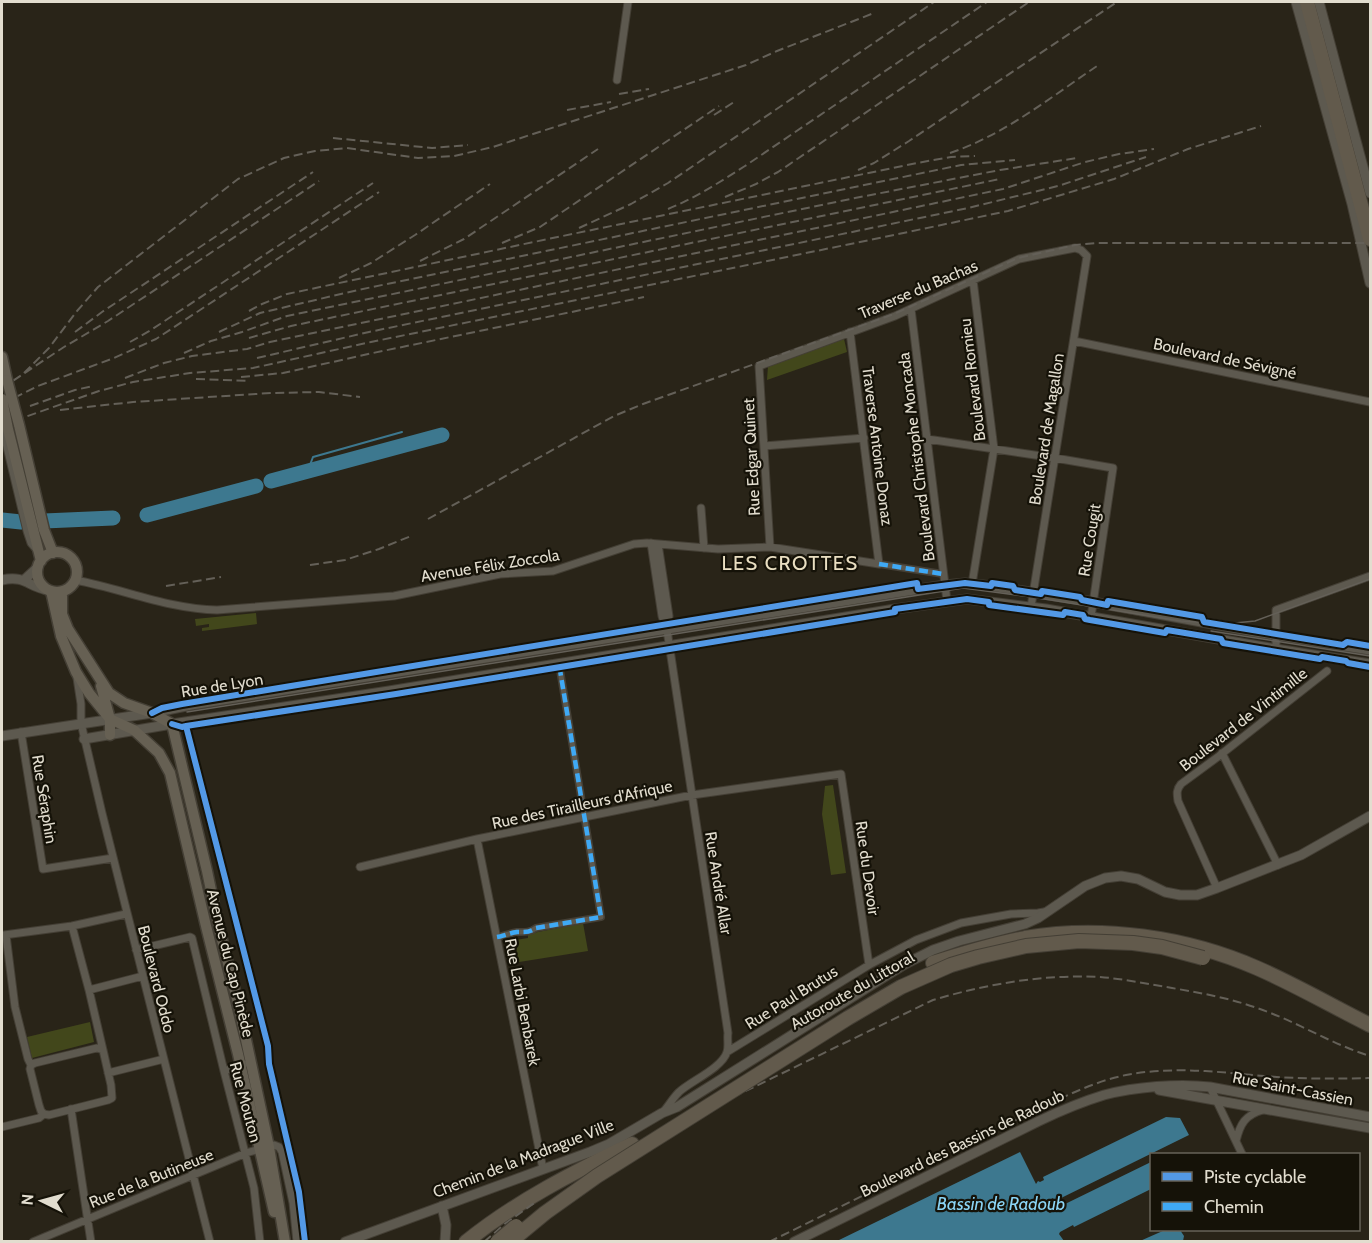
<svg xmlns="http://www.w3.org/2000/svg" width="1372" height="1243" font-family="Cabin,sans-serif">
<rect width="100%" height="100%" fill="#292418"/>
<path fill="#42471b" d="M844 339 847 352 767 380 768 366Z
M256 613 257 624 202 631V628L209 627V624L196 626 195 619Z
M833 785 846 873 831 875 822 814 825 786Z
M583 923 588 951 513 963 509 941 528 938V934Z
M90 1022 94 1042 32 1058 27 1037Z"/>
<path fill="#3d788f" d="M1166 1117 1180 1118 1189 1135 1055 1201 1053 1198 1048 1200V1202H1045C1044 1205 1047 1212 1050 1213L1064 1207 1063 1205 1151 1162V1189L1074 1227 1073 1225 1060 1232 1059 1234 1064 1241H837L1020 1152 1036 1184 1038 1181 1040 1182 1044 1180 1043 1177Z
M1165 1230H1180L1184 1236 1183 1241H1140Z"/>
<g fill="none" stroke-linecap="round" stroke-linejoin="round">
<path stroke="#3d788f" stroke-width="2" d="M298 474 310 465 313 457 402 432"/>
<path stroke="#3d788f" stroke-width="15" d="M271 481 442 435
M147 515 256 486
M2 520 21 522 113 518"/>
<g stroke="#443f35" stroke-width="8">
<path id="pedestrian" d="M879 564 943 574
M497 937C503 936 510 933 517 932 524 932 529 933 536 928L601 917 560 670"/>
</g>
<g stroke="#443f35" stroke-width="9">
<path id="minor" d="M617 80 628 2
M911 309 947 601
M1074 341 1370 402
M2 426 27 531 31 543 37 550
M927 439 1055 458 1113 468 1091 617
M764 446 864 438
M701 508 704 548
M651 543 662 616 667 630 728 1033C727 1038 729 1047 727 1052 722 1068 691 1081 679 1092 673 1098 669 1105 664 1111
M658 544 669 616 667 627
M770 547 759 366 895 316 1019 259 1075 248 1081 250 1087 256 1031 607
M75 580C123 589 169 609 217 610L394 596 500 574 553 571 634 544 647 543 718 549 770 547 879 564 850 332
M972 584 994 449 973 280
M1276 649V610L1370 576
M77 678 81 704V723L102 813 210 1242
M21 732 43 869 113 858
M1222 753 1278 865
M477 839 543 1169
M360 867 477 839 692 795 841 774 869 965
M1217 888 1178 801C1177 794 1176 790 1181 784L1219 756 1327 671
M72 926 89 990 103 1050
M4 935 72 926 126 914
M6 935 15 1007 28 1059 31 1065
M136 950 190 937 192 938 224 1071 254 1188 260 1242
M89 990 143 976
M727 1052 869 965 916 940 961 923 1011 914 1038 913 1044 912
M224 1071 244 1064
M108 1073 164 1059
M1210 1087 1242 1154
M71 1109 91 1242
M2 1127 39 1118 44 1114 49 1115 108 1100 112 1098 111 1085 103 1050 97 1048 35 1063 31 1065 30 1069 39 1105 41 1111 44 1114
M1236 1141C1240 1124 1245 1115 1263 1110
M33 1242 246 1153 274 1145 279 1147 282 1152 293 1203 297 1242"/>
</g>
<g stroke="#443f35" stroke-width="11">
<path id="tertiary" d="M1296 2 1352 204 1370 283
M1319 2 1370 193
M2 580C26 575 28 587 48 590
M24 580 38 567
M2 736 152 713 191 705 945 585 965 583 991 586 1082 600 1256 632 1370 650
M84 739 172 724 389 691 895 609 967 599 1046 609 1276 649 1370 664
M1159 1090 1370 1128
M442 1206 446 1225 445 1242
M345 1242 590 1152 609 1144 662 1113 677 1107 905 964 933 950 959 941 1025 924 1038 918 1085 886 1105 878 1121 876 1138 879 1165 892 1180 895H1197L1217 888 1301 855 1370 816
M794 1242 1039 1121C1060 1111 1081 1102 1104 1095 1134 1087 1179 1083 1210 1087L1370 1117"/>
</g>
<g stroke="#443f35" stroke-width="13">
<path id="primary" d="M2 357 7 380
M19 425 44 530 53 553
M8 429 41 561
M37 572a20 20 0 1 1 40 0a20 20 0 1 1-40 0Z
M51 591 61 636 76 672 89 693 110 719 134 730 159 753 170 773 206 926 238 1054 274 1212
M62 592V614L68 629 109 693 124 703 152 713 172 724 207 871 218 924 239 1007 269 1147 285 1242
M101 686 110 719V735"/>
</g>
<g stroke="#443f35" stroke-width="16">
<path id="motorway" d="M1307 2 1370 239
M933 963C964 953 994 944 1025 938 1102 925 1186 937 1257 968 1296 985 1332 1006 1370 1025
M466 1242C515 1202 576 1171 632 1144"/>
</g>
<use href="#pedestrian" stroke="#5d594f" stroke-width="5"/>
<use href="#minor" stroke="#5d594f" stroke-width="7"/>
<use href="#tertiary" stroke="#5d594f" stroke-width="9"/>
<use href="#primary" stroke="#666053" stroke-width="10"/>
<use href="#motorway" stroke="#625a4c" stroke-width="14"/>
<path stroke="#646058" stroke-width="1.5" d="M1211 631 1370 656
M187 712 963 588 1032 597 1181 621 1225 624 1255 621 1370 579"/>
<path stroke="#646058" stroke-width="2" stroke-dasharray="9 4.5" stroke-linecap="butt" d="M619 94 649 89
M567 110 611 102
M714 115 734 102
M333 138 432 148 468 145
M950 153C1004 135 1051 97 1097 66
M858 170 874 163 909 141 1117 2
M725 197 756 184 778 172 1029 2
M668 209C695 198 720 182 745 166L987 2
M579 228 631 204 668 183 934 2
M502 243 540 227 719 106
M420 261 464 239 598 149
M339 278 371 263 415 235 490 184
M249 311 262 304 287 294 548 239 917 163 951 157 975 156
M75 332 102 312 313 172
M219 332 260 313 358 290 961 165 1015 160
M249 338 291 326 1000 179
M130 342 151 330 373 183
M184 353 211 341 242 332 287 316 855 198 1000 170 1077 158
M257 358 369 332 968 208 1058 186 1146 157
M24 373 49 348 77 311 98 287 238 179 284 158 315 151 347 148 418 158 454 156 493 147 746 65 777 51 874 13
M241 377 283 373 373 353 644 297
M125 378 164 363 192 356 247 349 270 342 1003 189 1085 162 1119 154 1154 149
M196 379 250 381
M2 388 64 347 108 321 319 181
M2 404 38 386 114 358 156 339 379 192
M30 406 75 390 93 386
M60 410 133 402 271 393 319 392 360 397
M2 425 99 391 133 382 190 373 253 368 371 342 865 241 1008 211 1114 179 1188 149 1261 126
M428 519 614 416 643 404 894 314 1018 258 1075 245 1098 243H1370
M310 565 345 560 379 549 411 536
M166 586 221 577
M721 1103 933 1000C987 984 1043 974 1100 977 1124 979 1148 984 1172 988 1201 993 1229 998 1257 1008 1296 1021 1331 1044 1370 1056
M484 1242 506 1223 537 1201
M769 1242 1040 1108C1068 1095 1096 1081 1126 1075 1173 1066 1218 1072 1264 1076 1300 1079 1335 1079 1370 1078"/>
<g stroke="#443f35" stroke-width="13" stroke-linecap="butt">
<path id="primary-bridge" d="M7 380 19 425
M2 399 8 429"/>
</g>
<g stroke="#443f35" stroke-width="16" stroke-linecap="butt">
<path id="motorway-bridge" d="M497 1242 516 1226
M510 1242 545 1213 597 1176 848 1018 901 987 951 965 978 957 1026 946 1079 941 1133 943 1162 947 1203 958"/>
</g>
<use href="#primary-bridge" stroke="#666053" stroke-width="10"/>
<use href="#motorway-bridge" stroke="#625a4c" stroke-width="14"/>
<path stroke="#3fa9f5" stroke-width="4.5" stroke-dasharray="9 4.5" stroke-linecap="butt" d="M879 564 943 574
M497 937C503 936 510 933 517 932 524 932 529 933 536 928L601 917 560 670"/>
<g stroke="#151208" stroke-width="10">
<path id="cycleway" d="M895 609 967 599 989 602V605L1063 615 1065 612 1083 615 1085 619 1090 620 1165 633 1167 630 1221 639 1223 643 1320 659 1322 657 1346 661 1348 663 1370 667
M152 713 162 708 182 704 917 583 918 589 965 583 991 586 992 583 1013 586 1015 590 1041 594 1042 591 1080 597 1082 600 1107 605 1108 601 1202 617 1204 622 1343 645 1347 642 1370 646
M172 724 182 727 186 726 396 694 895 612
M186 726 268 1046 269 1064 299 1192 305 1242"/>
</g>
<use href="#cycleway" stroke="#5399e6" stroke-width="6"/>
</g>
<g text-anchor="middle" stroke-width="4.5" stroke-linejoin="round" paint-order="stroke">
<g font-size="16" fill="#e2ddcf" stroke="#151208">
<text transform="translate(918 289) rotate(-23)" y="6">Traverse du Bachas</text>
<text transform="translate(1225 358) rotate(12)" y="6">Boulevard de Sévigné</text>
<text transform="translate(972 380) rotate(-97)" y="6">Boulevard Romieu</text>
<text transform="translate(1046 429) rotate(-81)" y="6">Boulevard de Magallon</text>
<text transform="translate(878 446) rotate(83)" y="6">Traverse Antoine Donaz</text>
<text transform="translate(751 457) rotate(-93)" y="6">Rue Edgar Quinet</text>
<text transform="translate(916 457) rotate(-97)" y="6">Boulevard Christophe Moncada</text>
<text transform="translate(1089 540) rotate(-81)" y="6">Rue Cougit</text>
<text transform="translate(490 565) rotate(-9)" y="6">Avenue Félix Zoccola</text>
<text transform="translate(222 685) rotate(-9)" y="6">Rue de Lyon</text>
<text transform="translate(1243 719) rotate(-38)" y="6">Boulevard de Vintimille</text>
<text transform="translate(45 799) rotate(81)" y="6">Rue Séraphin</text>
<text transform="translate(582 804) rotate(-12)" y="6">Rue des Tirailleurs d'Afrique</text>
<text transform="translate(868 868) rotate(82)" y="6">Rue du Devoir</text>
<text transform="translate(719 883) rotate(81)" y="6">Rue André Allar</text>
<text transform="translate(231 963) rotate(76)" y="6">Avenue du Cap Pinède</text>
<text transform="translate(157 979) rotate(76)" y="6">Boulevard Oddo</text>
<text transform="translate(852 990) rotate(-30)" y="6">Autoroute du Littoral</text>
<text transform="translate(791 997) rotate(-32)" y="6">Rue Paul Brutus</text>
<text transform="translate(523 1002) rotate(79)" y="6">Rue Larbi Benbarek</text>
<text transform="translate(1293 1088) rotate(11)" y="6">Rue Saint-Cassien</text>
<text transform="translate(246 1102) rotate(75)" y="6">Rue Mouton</text>
<text transform="translate(962 1143) rotate(-26)" y="6">Boulevard des Bassins de Radoub</text>
<text transform="translate(523 1158) rotate(-21)" y="6">Chemin de la Madrague Ville</text>
<text transform="translate(151 1178) rotate(-22)" y="6">Rue de la Butineuse</text>
</g>
<g font-size="18" font-style="italic" fill="#8bd5f6" stroke="#151208">
<text x="1001" y="1210">Bassin de Radoub</text>
</g>
<g font-size="20" letter-spacing="1.5" fill="#eadfc2" stroke="#151208">
<text x="790" y="570">LES CROTTES</text>
</g>
</g>
<rect width="1372" height="1243" fill="none" stroke="#e2ddcf" stroke-width="6"/>
<rect x="1150" y="1153" width="210" height="78" fill="#151208" stroke="#676358" stroke-width="1.5"/>
<rect x="1162" y="1172" width="30" height="9" fill="#5399e6" stroke="#676358" stroke-width="1.5"/>
<text x="1204" y="1183" font-size="18" fill="#e2ddcf">Piste cyclable</text>
<rect x="1162" y="1202" width="30" height="9" fill="#3fa9f5" stroke="#676358" stroke-width="1.5"/>
<text x="1204" y="1213" font-size="18" fill="#e2ddcf">Chemin</text>
<g transform="translate(42 1201) rotate(275)" stroke="#151208" stroke-width="4.5" paint-order="stroke">
<path d="M0-4.5L10 22L0 15L-10 22Z" fill="#e2ddcf"/>
<text y="-9" font-size="16" font-weight="bold" text-anchor="middle" fill="#e2ddcf">N</text>
</g>
</svg>
